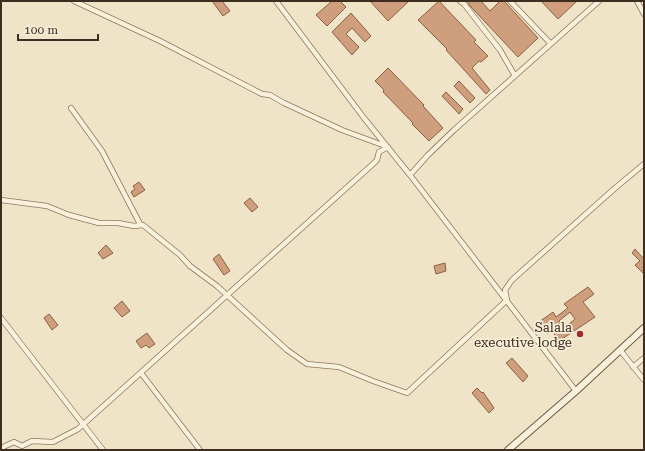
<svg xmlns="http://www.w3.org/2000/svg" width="645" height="451" font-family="'Roboto Serif',serif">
<rect width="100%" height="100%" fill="#f0e4c8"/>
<path fill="#cf9f7d" stroke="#8d5f41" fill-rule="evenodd" d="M212 1H222L230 11 223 16Z
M332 1H340L346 7 327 26 316 15Z
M370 1H409L388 21Z
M439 1 476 40 474 42 488 56 481 62 479 61 472 68 490 90 486 94 446 50 447 49 418 20Z
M469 1H481L490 11 500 1H504L538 38 518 57 471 7 468 3Z
M541 1H577L558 19Z
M351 13 371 36 365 42 352 28 346 34 359 47 352 55 332 32Z
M388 68 424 105 423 106 443 128 429 141 412 124 413 123 383 92 384 90 375 81Z
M459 81 475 98 470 103 454 86Z
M446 92 463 109 459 114 442 96Z
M139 182 145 190 134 197 131 192 135 189 133 186Z
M250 198 258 207 252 212 244 203Z
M106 245 113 253 103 259 98 253Z
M635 249 643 258 644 257V274L635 265 640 261 632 253Z
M219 254 230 271 224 275 213 259Z
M445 263 446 271 436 274 434 266Z
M588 287 594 294 583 302 595 317 559 341 552 331 547 334 539 322 553 312 556 317 568 308 564 304ZM570 312 575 319 564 328 559 321Z
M122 301 130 311 122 317 114 308Z
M49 314 58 325 52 330 44 318Z
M147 333 155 344 149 348 146 345 141 348 136 341Z
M512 358 528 376 523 382 506 363Z
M477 388 482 393 483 392 494 408 489 413 472 393Z"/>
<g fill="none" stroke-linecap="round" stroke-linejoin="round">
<g stroke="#8d765c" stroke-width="6">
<path id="minor" d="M74 1 160 41 262 94 270 95 284 103 342 130 388 147
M276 1 364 118 410 175 576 391
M460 1 464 4 500 50 515 76
M510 1 550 43
M637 1 644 14
M71 108 102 151 140 224
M410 175 428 155 454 130 599 1
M1 200 47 206 69 215 99 223H118L134 226 143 225 180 255 190 266 217 286 287 350 307 364 339 367 373 381 407 393 507 300 505 290 512 280 614 189 644 164
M1 318 103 450
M620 350 644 380
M633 367 644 358
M141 373 200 450
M1 448 14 442 22 446 32 441 53 442 78 429 373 164 377 160 379 152 388 147"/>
</g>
<g stroke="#6f573f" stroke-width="8">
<path id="secondary" d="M508 450 576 391 644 328"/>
</g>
<use href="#minor" stroke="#faf1dc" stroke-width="4.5"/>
<use href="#secondary" stroke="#faf1dc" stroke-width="6"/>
</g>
<circle fill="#9e2a2b" stroke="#f7eed8" stroke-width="1.5" cx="580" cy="334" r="4"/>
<g text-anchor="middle" stroke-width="3.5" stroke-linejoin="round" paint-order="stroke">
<g font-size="13" fill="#3d2e20" stroke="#f7eed8" text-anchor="end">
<text x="572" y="332">Salala<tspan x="572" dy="15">executive lodge</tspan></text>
</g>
</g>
<rect width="645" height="451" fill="none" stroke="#3d2e20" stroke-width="4"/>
<path d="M18 34v6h80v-6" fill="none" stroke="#3d2e20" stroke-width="2"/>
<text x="24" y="34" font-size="12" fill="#3d2e20" stroke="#f7eed8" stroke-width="3" paint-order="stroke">100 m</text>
</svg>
